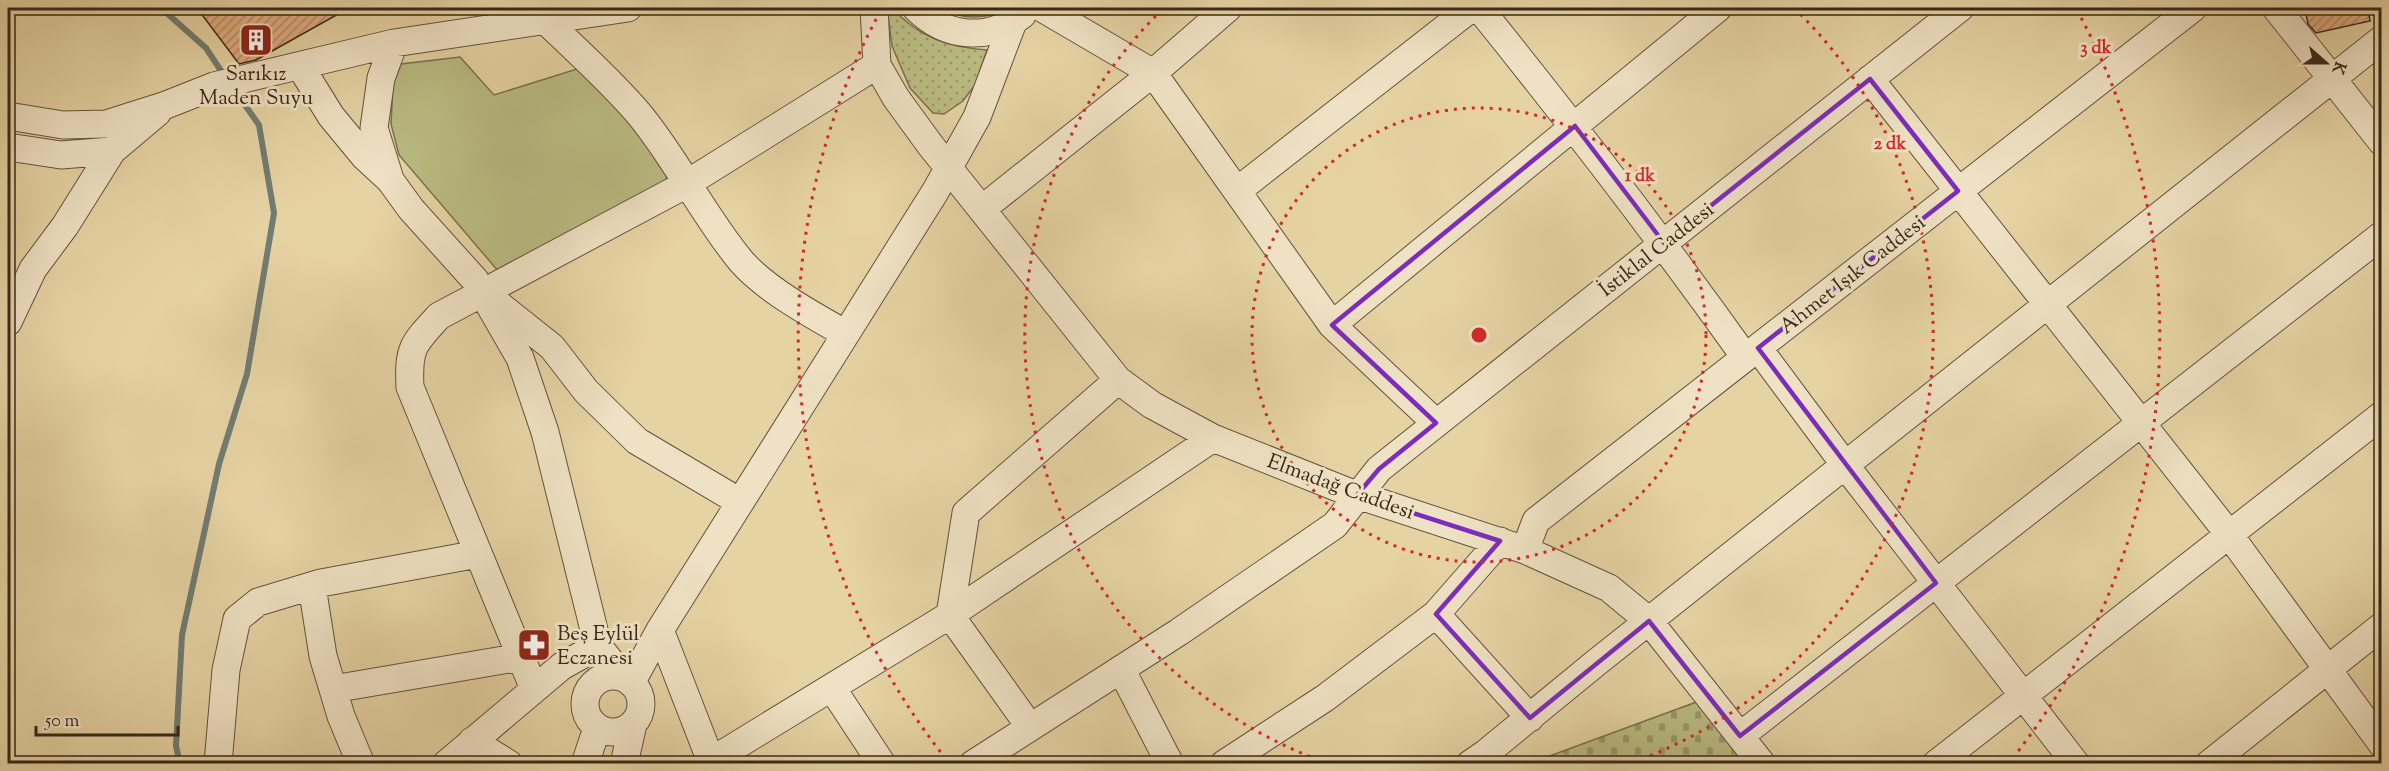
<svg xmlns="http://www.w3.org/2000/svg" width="2389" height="771" font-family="'Sorts Mill Goudy',serif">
<defs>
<pattern id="grass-dots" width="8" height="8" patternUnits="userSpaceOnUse" patternTransform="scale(1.5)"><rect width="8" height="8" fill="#babb82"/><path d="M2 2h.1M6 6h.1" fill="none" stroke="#98986a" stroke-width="1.8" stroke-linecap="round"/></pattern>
<pattern id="cemetery-stones" width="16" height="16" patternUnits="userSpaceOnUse" patternTransform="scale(1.5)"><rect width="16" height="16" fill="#babb82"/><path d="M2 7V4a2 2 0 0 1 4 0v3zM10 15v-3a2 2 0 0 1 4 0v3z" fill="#98986a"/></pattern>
<pattern id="building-hatch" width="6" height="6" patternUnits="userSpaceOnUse" patternTransform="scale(1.5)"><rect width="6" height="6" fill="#e0ac80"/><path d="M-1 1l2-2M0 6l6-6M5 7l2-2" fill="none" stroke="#b68c68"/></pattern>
</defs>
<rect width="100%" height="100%" fill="#e6d3a4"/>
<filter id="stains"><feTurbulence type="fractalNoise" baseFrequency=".00333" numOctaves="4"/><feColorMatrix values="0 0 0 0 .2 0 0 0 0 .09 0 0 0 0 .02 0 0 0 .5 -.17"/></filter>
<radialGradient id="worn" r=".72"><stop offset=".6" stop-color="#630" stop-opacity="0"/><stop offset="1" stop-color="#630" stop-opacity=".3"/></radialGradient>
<path fill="url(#grass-dots)" stroke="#78724e" stroke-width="1.5" d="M887 8H892C920 38 947 47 987 50L975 85 963 101 944 114 933 113 910 88 892 46Z
M941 8H1006C987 21 960 19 941 8Z"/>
<path fill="url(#cemetery-stones)" stroke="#78724e" stroke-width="1.5" d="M1702 700 1752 764H1528Z"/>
<path fill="#babb82" stroke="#78724e" stroke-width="1.5" d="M460 57 494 95 580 68 661 153 668 171 665 184 499 272 399 155 391 124 393 84 401 64Z"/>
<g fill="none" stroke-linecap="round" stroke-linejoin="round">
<path stroke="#717d72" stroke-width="6" d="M161 8 206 48 225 77
M180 764 176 746 182 635 219 464 247 374 274 213 259 125 233 88"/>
</g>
<path fill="url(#building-hatch)" stroke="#372819" stroke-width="1.5" d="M197 8H349L256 60 239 64Z
M2305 8H2368L2370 21 2316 33 2308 24Z"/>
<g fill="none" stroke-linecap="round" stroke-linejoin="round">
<g stroke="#63533c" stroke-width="29">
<path id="minor" d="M874 8 877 65 896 98 931 146 1118 380 1152 405 1213 438 1351 493 1525 550 1609 588 1649 621 1762 764
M916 8C946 38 988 42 1022 15
M1042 8 1153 73 1332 325 1436 423
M1479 8C1571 122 1660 238 1745 357
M2276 8 2382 142
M545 20C577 51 611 81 639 114 677 160 703 215 741 261 765 289 814 316 846 334
M300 66 331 116 364 156 390 180 411 209 475 280 520 358 545 432 598 646 624 678
M1870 79 2228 533 2382 744
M8 116 63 125 106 124 166 105 214 86 394 43 628 8
M8 147 61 155 112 151 157 113
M390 179 374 128 381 78 394 43
M1237 191 1471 8
M982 209 1153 73 1228 8
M493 300 552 347 586 391 637 441 740 502
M8 322 33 269 65 226 112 151
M1332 325 1718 8
M1758 348 1845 465 2076 764
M1525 550 1536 521 2193 8
M312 586 323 656 341 716 361 764
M1436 614 1530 718
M660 630 712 764
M1121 669 1170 764
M585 704a28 28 0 1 1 56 0a28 28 0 1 1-56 0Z
M631 683 660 630 935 192 977 117 1013 22
M832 688 882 764
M333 689 521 657
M534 689 410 387C408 348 413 344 439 316L683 186 877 65
M1030 727 950 615 966 513 1118 380
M1740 736 2382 235
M472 741 509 764
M711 761 950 615 1213 438
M218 764 226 670 237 619 258 602 321 583 478 554
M446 764 562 666 598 646
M585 764 597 728
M624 764 633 724
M973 764 1179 632 1335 525 1379 469 1960 8
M1224 764 1325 698 1436 614 1500 541
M1470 764 1486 753 1597 662 2382 39
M1936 764 2382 415
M2209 764 2382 626"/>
</g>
<use href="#minor" stroke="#efe2c4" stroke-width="27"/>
</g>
<path fill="none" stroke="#7b2cbf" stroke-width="4.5" stroke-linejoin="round" d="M1870 79 1958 191 1758 348 1936 583 1740 736 1649 621 1530 718 1436 614 1500 541 1357 495 1379 469 1436 423 1332 325 1575 126 1664 243Z"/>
<g fill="none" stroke="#d62828" stroke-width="3" stroke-dasharray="3 6">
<circle cx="1479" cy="335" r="227"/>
<path d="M1327 763A454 454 0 0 1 1164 8M1794 8A454 454 0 0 1 1631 763"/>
<path d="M946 759A681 681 0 0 1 881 10M2077 10A681 681 0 0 1 2012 759"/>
</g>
<defs>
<g id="building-square" transform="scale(1.725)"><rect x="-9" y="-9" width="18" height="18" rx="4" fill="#8f2418" stroke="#efe2c4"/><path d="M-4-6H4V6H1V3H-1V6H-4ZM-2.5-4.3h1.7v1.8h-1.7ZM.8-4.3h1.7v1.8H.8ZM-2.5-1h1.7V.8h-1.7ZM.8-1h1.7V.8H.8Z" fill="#fff"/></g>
<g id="pharmacy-square" transform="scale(1.725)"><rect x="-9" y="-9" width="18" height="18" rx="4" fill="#8f2418" stroke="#efe2c4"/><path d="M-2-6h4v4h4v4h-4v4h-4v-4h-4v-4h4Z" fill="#fff"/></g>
</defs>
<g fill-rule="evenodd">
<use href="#building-square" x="256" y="40"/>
<use href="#pharmacy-square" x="534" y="645"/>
</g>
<g text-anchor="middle" stroke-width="6" stroke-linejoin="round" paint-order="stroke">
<g font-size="21" fill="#372819" stroke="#efe2c4">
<text x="256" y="80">Sarıkız<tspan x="256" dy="24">Maden Suyu</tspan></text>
<text x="557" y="640" text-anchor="start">Beş Eylül<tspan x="557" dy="24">Eczanesi</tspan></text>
</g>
<g font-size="21" fill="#372819" stroke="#efe2c4">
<text transform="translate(1656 249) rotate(-38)" y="7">İstiklal Caddesi</text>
<text transform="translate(1852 274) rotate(-38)" y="7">Ahmet Işık Caddesi</text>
<text transform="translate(1341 486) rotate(20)" y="7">Elmadağ Caddesi</text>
</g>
</g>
<circle cx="1479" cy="335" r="9" fill="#d62828" stroke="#efe2c4" stroke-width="3"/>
<g font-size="18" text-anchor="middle" font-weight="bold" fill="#d62828" stroke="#efe2c4" stroke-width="6" stroke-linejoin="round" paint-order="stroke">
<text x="2096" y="53">3 dk</text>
<text x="1890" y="149">2 dk</text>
<text x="1640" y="181">1 dk</text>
</g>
<rect width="2389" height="771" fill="none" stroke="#e6d3a4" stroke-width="30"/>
<rect x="9" y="9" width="2371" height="753" fill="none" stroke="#372819" stroke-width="3"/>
<rect x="15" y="15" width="2359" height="741" fill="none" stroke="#372819" stroke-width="1.5"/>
<g transform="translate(2326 63) rotate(111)" stroke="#efe2c4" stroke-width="4.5" paint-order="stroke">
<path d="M0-4.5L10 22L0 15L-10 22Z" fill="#372819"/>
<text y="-9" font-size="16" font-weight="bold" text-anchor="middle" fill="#372819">K</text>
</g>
<path d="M36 726v9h142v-9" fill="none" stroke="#372819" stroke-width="3"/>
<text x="45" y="726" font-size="18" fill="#372819" stroke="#efe2c4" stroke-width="4.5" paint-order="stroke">50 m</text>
<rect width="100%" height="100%" filter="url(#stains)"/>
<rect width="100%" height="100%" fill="url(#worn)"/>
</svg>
